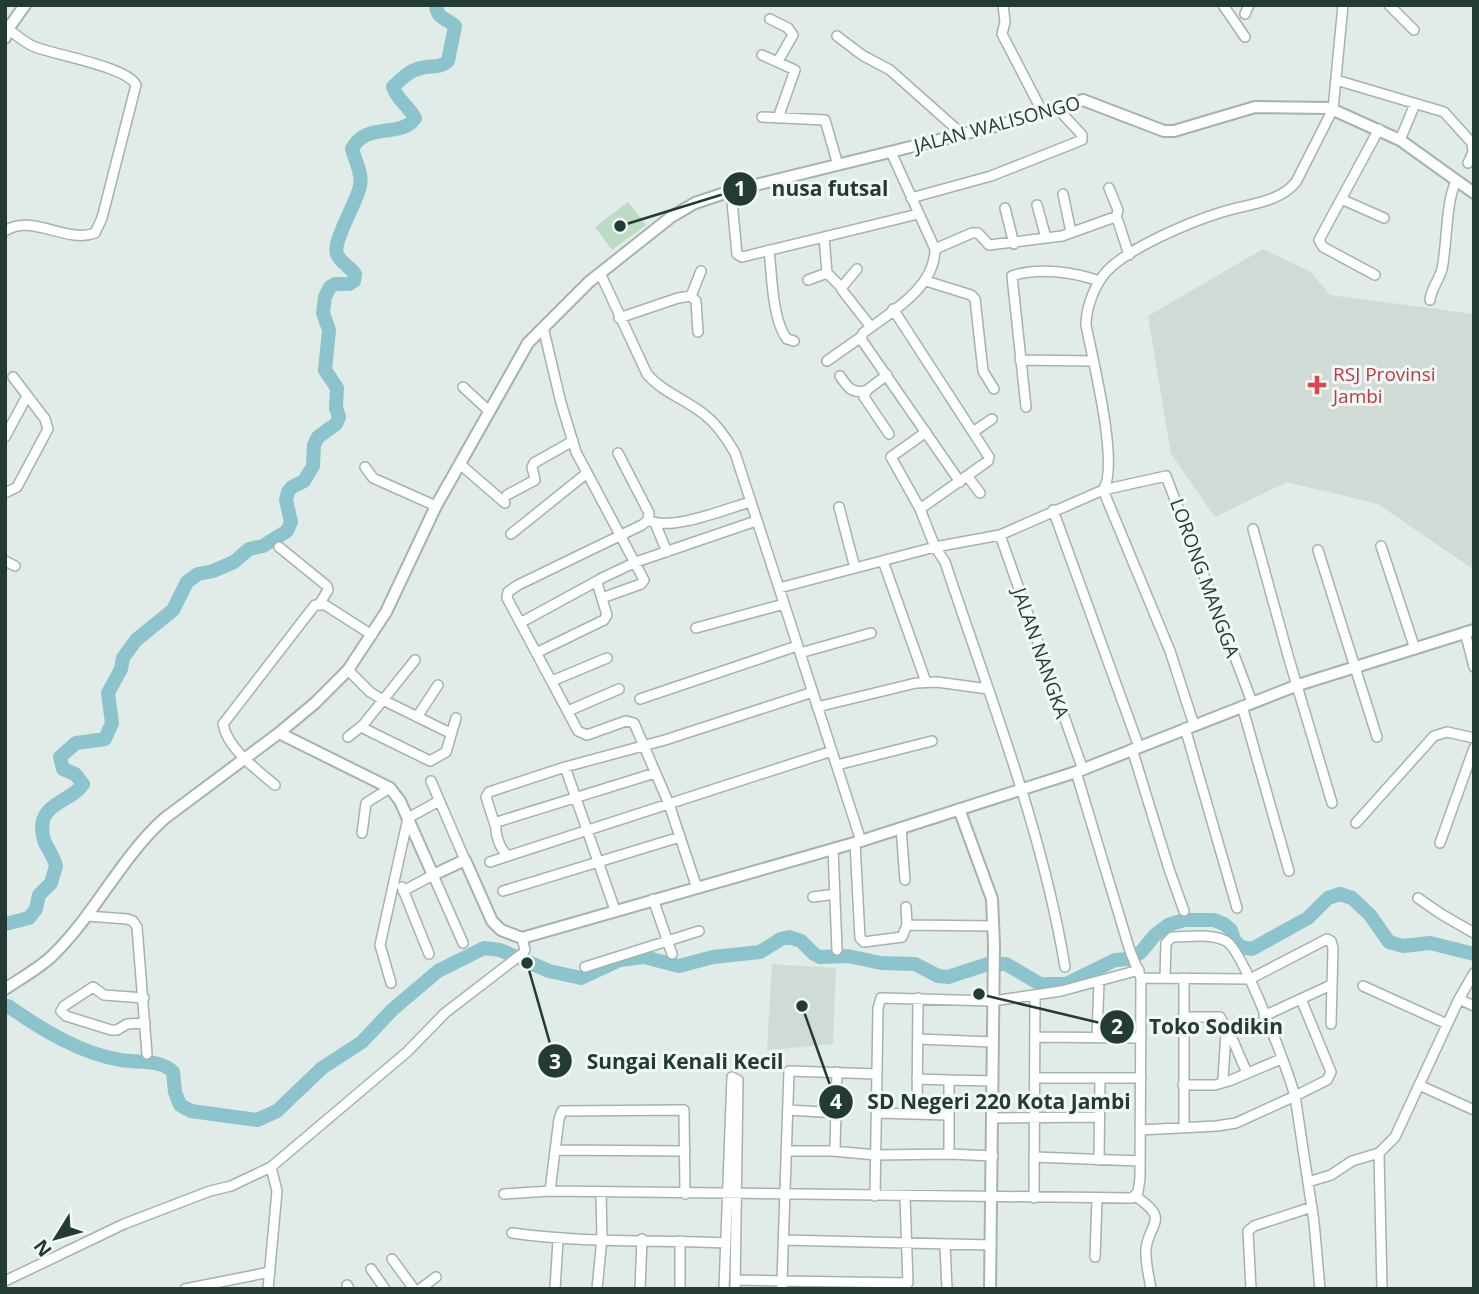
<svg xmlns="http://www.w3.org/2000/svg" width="1479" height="1294" font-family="'Open Sans',sans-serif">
<rect width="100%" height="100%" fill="#e1ebe7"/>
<path fill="#d0dbd6" d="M1263 249 1311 272 1330 295 1474 314V570L1378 504 1287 482 1215 517 1171 454 1148 316Z
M772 964 836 968 833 1044 767 1050Z"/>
<path fill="#bbdbc3" d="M628 202 646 225 612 250 595 227Z"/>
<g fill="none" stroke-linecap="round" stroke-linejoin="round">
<path stroke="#8cc4ce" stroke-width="14" d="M5 924 29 918 36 909 39 895 51 883 56 866C54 856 47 849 44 840 33 802 72 803 83 784L75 774 63 769 60 757 76 743 105 739 112 723 108 693 121 669 123 658 136 640 173 610 187 582 198 574 213 571 234 562 249 549 263 546 287 531 291 522 286 500 288 492 292 487 304 481 313 466 314 445 318 437 336 424 339 417 336 408 337 388 325 370 329 330 323 313 325 297 330 287 335 284H349L354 281 355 274C350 267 339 261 337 254 332 242 357 202 360 186 363 175 355 160 352 149 366 121 401 139 415 118 409 106 397 100 393 87 401 79 410 70 421 68 432 65 439 69 448 61L455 26C446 18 437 19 436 5
M8 1006C41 1029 81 1054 121 1060 139 1063 160 1059 173 1072L175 1092 180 1105 191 1111 257 1120 277 1111 322 1068 362 1042 392 1010 438 971 484 948 500 950 549 971 581 978 620 960 644 957 679 966 713 957 760 952 781 939 789 937 801 941 814 954 820 957 848 956 881 963 915 964 938 976 948 977 988 964H1006L1040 984H1066L1115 960 1130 959 1141 952 1155 935 1168 925 1184 920H1214L1224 924 1231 930 1234 940 1241 947 1252 949 1308 918 1328 898 1340 894 1352 898 1370 915 1389 942 1403 946 1430 943 1474 954"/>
<g stroke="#a4b3ae" stroke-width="12">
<path id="minor" d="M1003 5 1005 22 1002 34 1042 111
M1223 5 1245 37
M1389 5 1414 30
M1245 14 1249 5
M770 19 788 28 793 35 778 61
M837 36 862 55 890 70 962 134
M762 55 795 70 778 118
M1336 80 1444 112 1472 143 1473 152 1468 163
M762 117 825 120 838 165
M1400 140 1415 104
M891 152 935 249C935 288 891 312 863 333L861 339 960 482
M1109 188 1118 210 1116 218
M731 191 737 254 742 257 918 214
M1063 194 1071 232
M911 198 991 176 1082 140V135L1056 107
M1341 199 1384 218
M1037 205 1046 238
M1005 208 1014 244
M5 231C31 213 67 244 95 233L102 218 136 85C127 67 56 55 35 47 25 43 16 35 8 29
M935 249 972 233H978L989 245 1062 236 1115 217 1118 221 1129 255
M769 250C772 275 772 320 787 339L794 341
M857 269 842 287V290L871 327
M600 273 647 374C662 392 687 400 705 415 718 425 727 439 735 453L779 588 935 547 945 562C989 695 1042 828 1065 967
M827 273 842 288
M1375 275 1323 247 1319 240 1379 129
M808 280 827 273 824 237
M926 281 971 295 975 299 983 371 994 389
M691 296 701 271
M1430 300C1431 289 1439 280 1442 269 1447 246 1446 199 1456 182
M893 309 989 457 988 461 920 509
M619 318 678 298 691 296 696 301 698 332
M543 327 561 403 576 452 644 580 641 584 602 598
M1020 360 1093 361
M827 361 861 337
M887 375 867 390 864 397 889 434
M840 376C847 386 851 394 865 391
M463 387 489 411
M1026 407 1012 276C1038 267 1074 272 1099 281
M926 432 891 457 920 509 935 547 1000 535 1103 490 1166 476 1252 702
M973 432 992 419
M5 437 27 396
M618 453 649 513 648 520 642 525 518 585 508 592 507 598 578 731 587 735 626 721 634 723 669 804 697 888
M460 464 505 503
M365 467 373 478 436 506
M968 477 980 493
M1103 490C1120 466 1092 357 1086 325 1086 307 1095 284 1107 271 1130 247 1190 222 1222 212 1247 204 1279 203 1296 182L1333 109 1343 5
M1103 490 1170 651 1194 725
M5 493 17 487 48 429 45 419 13 377
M507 495 535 480 532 467 534 463 573 441
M839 507 855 568
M1053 510 1139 747
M648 520C671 532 725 509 750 502
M655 523 667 552
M1253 529 1289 659 1332 803
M511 534 587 473
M1000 535 1083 770
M1381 546 1415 649
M279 547 327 586 328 590 320 603
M1318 550 1377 737
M5 561 15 566
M883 561 926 682
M779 588 861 841
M520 623 597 581
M696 628 784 604
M1465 632 1474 667
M536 653 604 620 607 615 597 583 600 579 636 562 756 521
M800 653 871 633
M415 660 363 725 365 729 430 761 446 752 456 718
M348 670 370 692 383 700 450 733
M552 681 607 658
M640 699 797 646
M1242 706 1289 871
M817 707 916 683 937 682 988 689
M568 711 619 689
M417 717 438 685
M1185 728 1237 908
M348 737 363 725
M1132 749 1169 869 1184 911
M837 765 932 741
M565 767 615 910
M655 773 497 822C493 832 500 849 508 856L832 751
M431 781 465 860
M275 785C257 770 227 748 223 724L315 605H325L372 635
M1356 823 1434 736 1447 732 1474 738
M495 825 486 797 489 792 565 767 665 740 813 692
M901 828 905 880
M362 833 366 803 390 788
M855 843 860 938 864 942 902 937 907 925 993 926
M1440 843 1474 748
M833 849 837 950
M490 862 508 856
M402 887 429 954
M403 891 433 875 463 943
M503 891 680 837
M813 897 835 894
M1418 898 1441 914 1474 933
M653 899 672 954
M906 907 907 925
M87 916 127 919 133 921 137 927 147 1054
M585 967 699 931
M1141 978 1250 979 1327 939 1331 941 1333 948 1331 1024
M391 983 380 945 408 818 439 801
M1363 986 1447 1024
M144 998 104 995 93 987 64 1006 61 1011 66 1016 111 1030H117L127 1024 145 1023
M1301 999 1331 1072 1327 1080 1295 1096 1314 1222 1320 1289
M1459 999 1474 1006
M1264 1016 1331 985
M1183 1017H1220L1227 1030
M1036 1037 1141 1038
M1097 1038 1099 981
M918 1039 993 1042
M1247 1073 1228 1029 1226 1033 1223 1079 1225 1082 1229 1081 1281 1059
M877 1074 789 1071 782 1281 908 1283 905 1197
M1035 1078H1141
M917 1079 949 1080
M1183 1085H1215L1225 1082
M1419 1085 1474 1110
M788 1110 838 1113
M877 1113 948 1115
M917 1114 918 998
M993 1118 1099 1117
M1184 1127V978
M1140 1130 1217 1126 1236 1123 1295 1096C1288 1072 1244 951 1226 941 1211 933 1189 937 1172 937L1166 943 1165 977
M555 1150 685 1151
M786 1151H833L835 1148 837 1072
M833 1151 876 1155 949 1154
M1379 1153 1382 1289
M993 1156 949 1154V1080L993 1081
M1034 1157 1140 1161
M1099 1160 1100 1078
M1308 1182 1331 1175 1352 1161 1379 1153 1395 1137 1459 999 1474 973
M550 1191 559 1119 562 1111 684 1110 685 1194
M504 1194 550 1191 1132 1198 1138 1192 1140 1178 1141 978 1130 951 1076 772
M875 1196 878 1008 881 998 993 1001 1061 991 1139 970
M1135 1196C1171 1220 1149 1222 1146 1249 1145 1262 1149 1276 1151 1289
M1034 1198 1035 995
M512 1233C582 1243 655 1240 726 1243
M783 1240 991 1245
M680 1241V1289
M945 1245 947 1289
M1095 1257 1097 1199
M392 1259 414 1289
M371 1269 385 1289
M735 1280 782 1281V1289
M5 1281 124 1224 210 1191 231 1186 271 1167 407 1052 445 1013 523 953 525 950 522 938
M347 1285 349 1289
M185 1289 270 1272
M268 1289 277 1191 271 1167
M420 1289 436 1277
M555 1289 558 1240
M597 1289 602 1238 601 1193
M640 1289 642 1239
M724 1289 732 1077 738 1080 735 1289
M1251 1289 1248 1231 1254 1226 1312 1207"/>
</g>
<g stroke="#a4b3ae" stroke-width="14">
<path id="tertiary" d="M5 38 8 29 25 5
M279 733 390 788 400 801 433 875 465 860 492 921 501 930 522 938 861 841 1076 772 1298 685 1474 630
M959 809 992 899 994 944 990 1289
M5 989C21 978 40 968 53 955 96 913 121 857 165 818L279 733 315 703 348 670 386 612 436 506 528 343 589 282 671 217 695 203 731 191 1004 124 1083 100 1164 131H1174L1255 107 1329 108 1400 140 1474 193"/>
</g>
<use href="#minor" stroke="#fff" stroke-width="9"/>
<use href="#tertiary" stroke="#fff" stroke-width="10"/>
</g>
<path fill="#e0444e" stroke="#f2f8f5" stroke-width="2.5" d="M1313.5 374.5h7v7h7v7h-7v7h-7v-7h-7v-7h7z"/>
<g text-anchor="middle" stroke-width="6" stroke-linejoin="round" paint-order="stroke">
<g font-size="19" fill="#233b34" stroke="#f2f8f5">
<text transform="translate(997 124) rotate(-15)" y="7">JALAN WALISONGO</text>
<text transform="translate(1205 578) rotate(70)" y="7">LORONG MANGGA</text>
<text transform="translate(1041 653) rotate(71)" y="7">JALAN NANGKA</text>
</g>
<g font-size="19" fill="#be3a42" stroke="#f2f8f5" text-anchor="start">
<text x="1333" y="381">RSJ Provinsi<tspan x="1333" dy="22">Jambi</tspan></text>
</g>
</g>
<path fill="none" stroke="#233b34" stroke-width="2.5" d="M620 226L740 189M979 994L1117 1027M527 963L555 1061M802 1006L836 1102"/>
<g fill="#233b34" stroke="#f2f8f5" stroke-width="2.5">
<circle cx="620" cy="226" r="7"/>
<circle cx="979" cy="994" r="7"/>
<circle cx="527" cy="963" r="7"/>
<circle cx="802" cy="1006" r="7"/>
<circle cx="740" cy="189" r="18"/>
<circle cx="1117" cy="1027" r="18"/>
<circle cx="555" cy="1061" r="18"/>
<circle cx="836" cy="1102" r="18"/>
</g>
<g font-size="21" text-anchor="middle" font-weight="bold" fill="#fff">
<text x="740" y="196">1</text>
<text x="1117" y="1034">2</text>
<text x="555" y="1069">3</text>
<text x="836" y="1109">4</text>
</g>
<g font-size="21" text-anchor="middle" font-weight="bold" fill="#233b34" stroke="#f2f8f5" stroke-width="6" stroke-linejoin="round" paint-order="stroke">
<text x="830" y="196">nusa futsal</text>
<text x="1216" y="1034">Toko Sodikin</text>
<text x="685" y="1069">Sungai Kenali Kecil</text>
<text x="999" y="1109">SD Negeri 220 Kota Jambi</text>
</g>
<rect width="1479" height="1294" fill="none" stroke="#233b34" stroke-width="14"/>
<g transform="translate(56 1238) rotate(233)" stroke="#f2f8f5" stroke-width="5" paint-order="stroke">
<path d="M0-5L12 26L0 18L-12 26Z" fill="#233b34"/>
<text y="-10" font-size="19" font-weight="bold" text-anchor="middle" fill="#233b34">N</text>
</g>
</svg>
